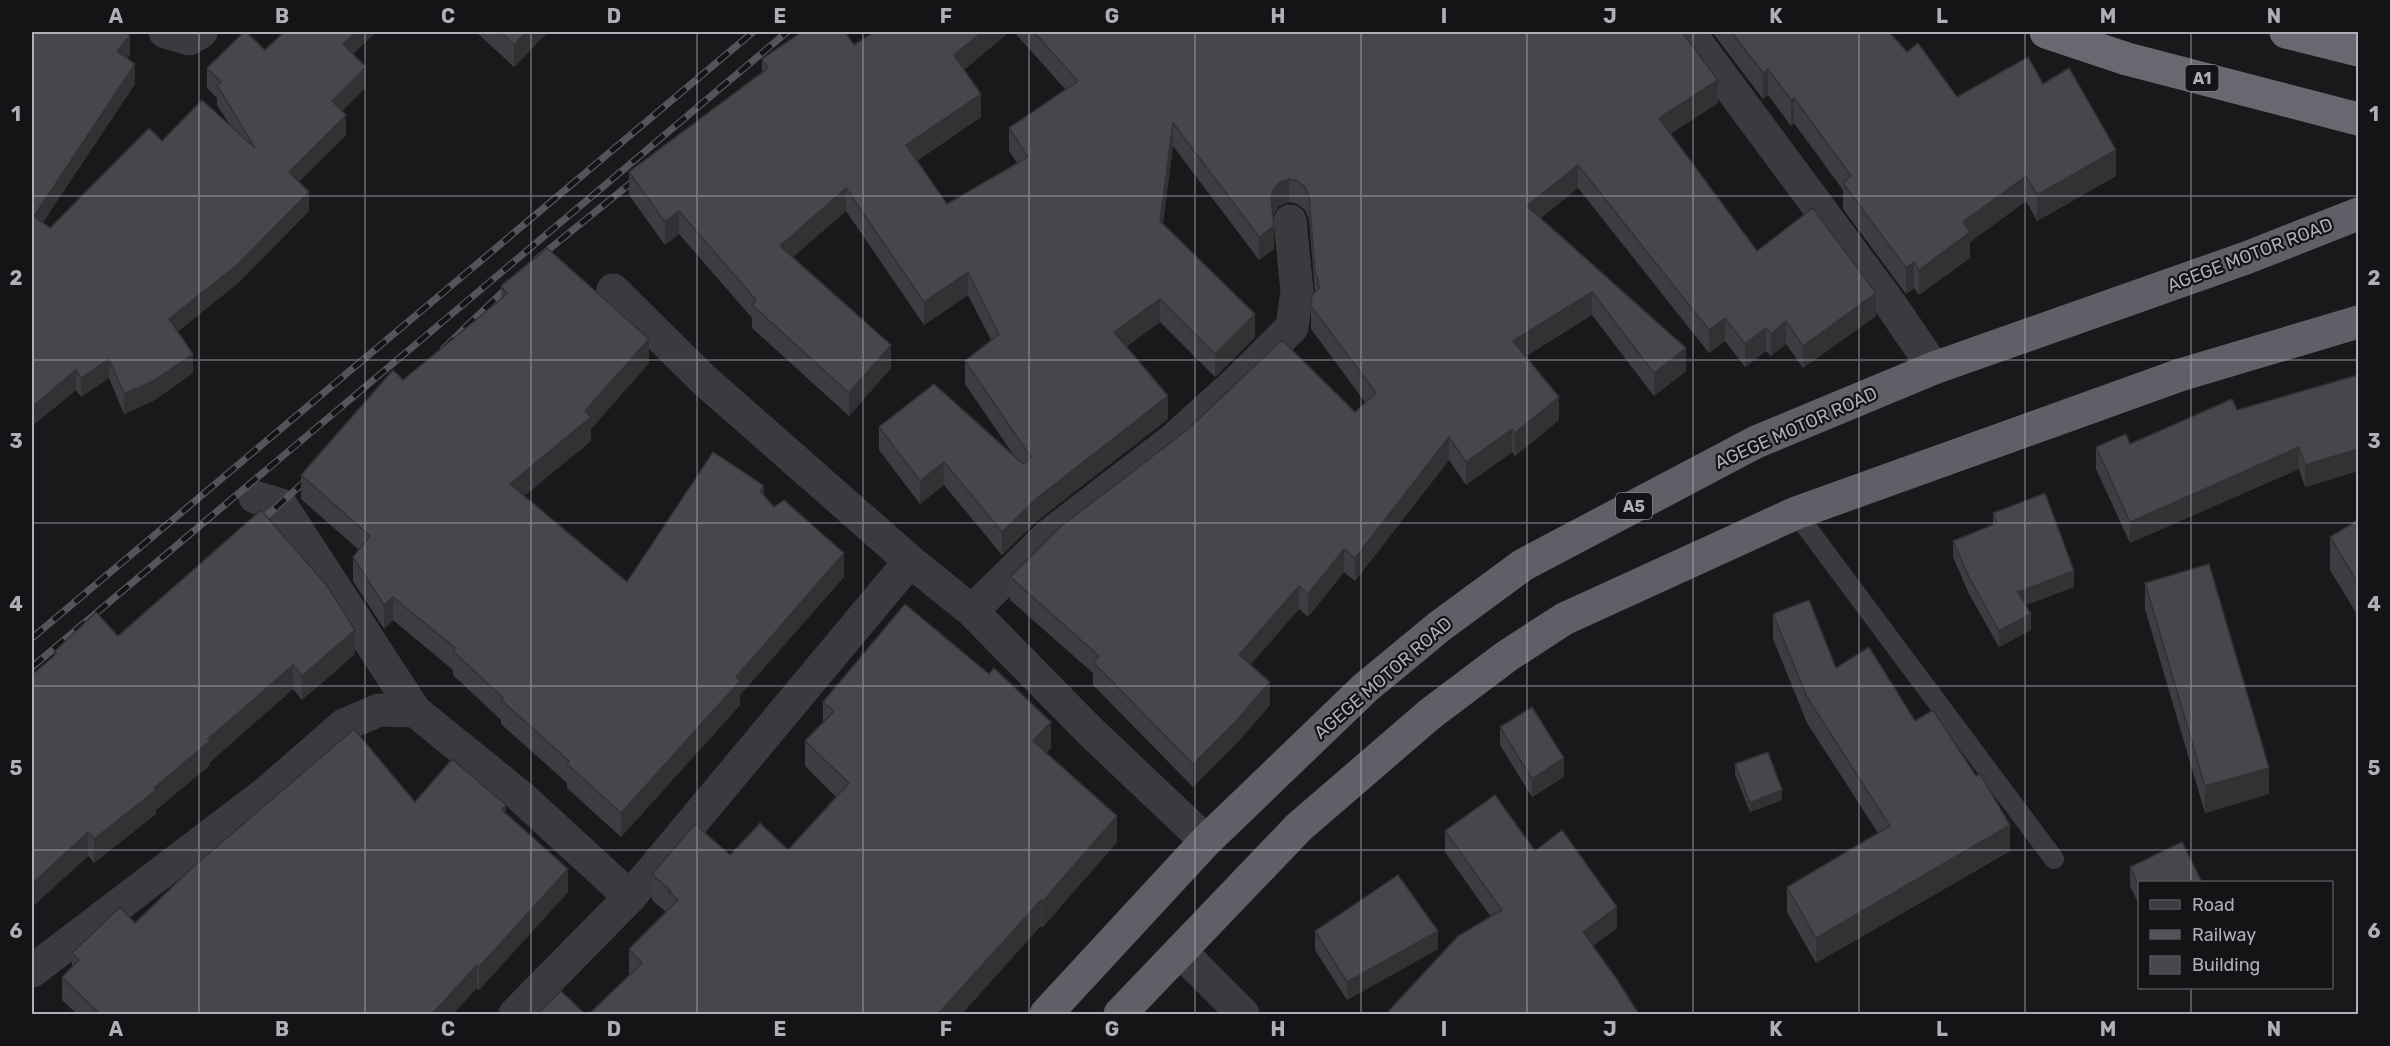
<svg xmlns="http://www.w3.org/2000/svg" width="2390" height="1046" font-family="Rubik,sans-serif">
<rect width="100%" height="100%" fill="#19191b"/>
<g fill="none" stroke-linecap="round" stroke-linejoin="round">
<path stroke="#3a3b3f" stroke-width="20" d="M1796 513 2054 859"/>
<path stroke="#3a3b3f" stroke-width="33" d="M165 32 189 39 201 32
M1689 32 1891 305 1934 368
M613 290 704 380 910 561 972 611 1091 732 1206 841
M255 497 281 505 415 711
M972 611 1048 536 1174 439 1237 382 1292 327 1297 291 1290 221
M1180 951 1243 1014
M32 971 267 792 344 725 379 710 415 711 520 796 630 897
M515 1014 630 897 910 561"/>
<path stroke="#5f6067" stroke-width="33" d="M1046 1014 1206 841 1365 688 1440 626 1523 565 1756 442 1934 368 2246 258 2358 214
M1120 1014 1299 827 1430 714 1507 656 1564 619 1796 513 2180 375 2358 322"/>
<path stroke="#676870" stroke-width="33" d="M2046 32 2127 59 2358 119
M2286 32 2358 50"/>
<g stroke="#54545a" stroke-width="7">
<path id="rail" d="M537 259 642 174
M444 348 513 282
M254 527 312 475
M32 638 753 32
M32 667 787 32"/>
</g>
<use href="#rail" stroke="#141416" stroke-width="4.5" stroke-dasharray="14" stroke-linecap="butt"/>
</g>
<path fill="#3d3c40" d="M284 32H376L353 54 366 87 342 111 346 135 298 182 309 211 238 283 177 332 193 373 153 401 124 414 109 378 81 397 76 390 32 426V33L130 55 127 59 135 84 43 222 50 228 162 141 230 125 217 105V98L207 88V68L265 50Z
M476 32H548L514 67Z
M874 32H1009L964 70 981 117 917 161 947 204 1017 163 1009 151V128L1065 89 1014 32H1682L1718 103 1670 134 1757 251 1876 316 1803 368 1786 344 1771 356 1766 351 1745 367 1725 341 1709 353 1578 188 1541 218 1686 371 1654 396 1592 315 1526 356 1559 420 1515 456 1512 452 1466 485 1449 460 1355 581 1344 572 1308 617 1299 609 1250 665 1270 705 1236 744 1193 787 1093 685V673L1010 600V577L1355 412 1365 402 1311 329V306L1315 293 1309 219 1305 210 1297 204 1289 202 1279 206 1273 215 1274 249 1259 260 1173 146 1163 223 1255 337 1215 377 1160 322 1126 347 1168 419 1037 521 1002 555 944 485 920 504 879 450V427L1015 457 965 384V361L991 340 968 295 924 325 846 211 793 257 891 368 849 416 752 328V318L679 234 665 245 629 195V172L762 73V59L854 45Z
M1712 32H1889L1907 52 1957 97 2043 84 2116 176 2037 221 2026 201 1970 242V258L1919 295 1914 288 1906 294 1843 209V190L1794 123 1791 126 1768 95 1763 99Z
M501 286 649 363 591 429V441L524 496 627 582 764 496 844 577 740 695V705L621 837 567 788V783L501 724V720L453 675V670L393 620 384 629 353 581V557L359 550 301 499V475L403 380 501 300Z
M2358 375V471L2305 487 2299 469 2130 543 2096 469V447L2130 444 2237 410Z
M1993 513 2074 587 2026 605 2031 630 1999 647 1969 594 1953 557V541L1993 525Z
M2358 520V616L2330 570V537Z
M2145 583 2269 794 2205 813 2145 609Z
M1773 614 1836 668 1915 721 2010 851 1816 963 1787 912V887L1878 833 1807 723 1773 639Z
M118 636 355 654 302 700 293 689 210 762V765L156 810V814L94 863 88 856 32 907V675L54 655V652Z
M823 702 1051 748 1046 753 1117 842 1042 928 1041 926 629 975V949L666 912 652 900V874L730 855 788 850 836 797 805 766V741L823 722Z
M1500 727 1564 777 1532 797 1500 745Z
M1735 764 1782 800 1750 812 1735 774Z
M415 802 506 813 568 892 479 990 477 988 453 1014H77L62 1000V977L72 967V953L135 923Z
M1445 831 1535 851 1617 928 1593 946 1491 917 1445 852Z
M2130 867 2139 882V905L2130 886Z
M1315 931 1438 949 1347 1000 1315 950Z"/>
<path fill="#323134" d="M356 32H376L343 64V44Z
M526 32H548L514 67V45Z
M982 32H1009L954 78V55Z
M130 36V55L117 71V51Z
M135 64V84L34 235V216Z
M366 67V87L332 121V101Z
M1768 69V95L1763 99V73Z
M1718 80V103L1659 141V118Z
M981 94V117L906 168V145Z
M1794 98V123L1791 126V100Z
M346 115V135L289 192V172Z
M1173 123V146L1160 244V221Z
M2116 150V176L2037 221V195Z
M1578 165V188L1527 229V206Z
M2026 176V201L1970 242V258L1919 295V270L1963 222Z
M1289 179V202L1279 206 1273 213 1271 222V199L1273 190 1279 183Z
M846 188V211L780 268V246Z
M309 192V211L238 283 169 339V319Z
M679 211V234L665 245V222Z
M1274 226V249L1259 260V237Z
M1914 262V288L1906 294V268Z
M968 272V295L924 325V302Z
M1592 292V315L1513 364V341Z
M1876 293V316L1803 368V346Z
M1160 299V322L1114 355V332Z
M1255 314V337L1215 377V354Z
M1725 318V341L1709 353V330Z
M1786 321V344L1771 356V334Z
M1766 328V351L1745 367V344Z
M649 339V363L591 429V441L510 507V484L585 411Z
M891 345V368L849 416V393Z
M1686 348V371L1654 396V373Z
M193 354V373L153 401 124 414V394Z
M109 359V378L81 397V378Z
M76 370V390L32 426V407Z
M1168 396V419L1037 521 1002 555V532L1037 498Z
M1559 397V420L1515 456V433Z
M1512 429V452L1466 485V462Z
M1449 437V460L1355 581V558Z
M2299 447V469L2130 543V522Z
M2358 449V471L2305 487V465Z
M944 462V485L920 504V481Z
M764 486V510L760 491Z
M1344 549V572L1308 617V594Z
M844 553V577L740 695V705L621 837V813L736 677Z
M2074 571V587L2018 608V592Z
M1299 586V609L1239 678V655Z
M393 597V620L384 629V605Z
M2031 614V630L1999 647V631Z
M355 630V654L302 700V676Z
M293 665V689L210 762V765L156 810V814L94 863V839Z
M1270 682V705L1236 744 1193 787V764Z
M1051 722V748L1033 767V741Z
M1564 758V777L1532 797V779Z
M2269 768V794L2205 813V786Z
M1782 790V800L1750 812V803Z
M506 805V828L502 810Z
M1117 816V842L1042 928V902Z
M2010 825V851L1816 963V938Z
M88 832V856L32 907V884Z
M568 869V892L479 990V967Z
M1041 900V926L962 1014H938Z
M1617 907V928L1583 953V932Z
M1438 931V949L1347 1000V982Z
M477 965V988L453 1014H432Z"/>
<path fill="#47464b" stroke="#323134" stroke-width="1.5" d="M33 32H125L130 36 117 51 135 64 34 216 50 228 149 128 162 141 202 100 255 148 217 85 221 82 207 68 244 32H246L265 50 284 32H356L343 44 366 67 332 101 346 115 289 172 309 192 238 264 169 319 193 354 153 381 124 394 109 359 81 378 76 370 32 407V33Z
M500 32H526L514 45Z
M802 32H845L854 45 874 32H982L954 55 981 94 906 145 947 204 1028 157 1009 128 1078 81 1034 32H1682L1718 80 1659 118 1757 251 1813 208 1876 293 1803 346 1786 321 1771 334 1766 328 1745 344 1725 318 1709 330 1578 165 1527 206 1686 348 1654 373 1592 292 1513 341 1559 397 1515 433 1512 429 1466 462 1449 437 1355 558 1344 549 1308 594 1299 586 1239 655 1270 682 1236 721 1193 764 1093 662 1099 656 1010 577 1060 527 1187 430 1282 340 1355 412 1376 393 1311 306 1312 295 1320 287 1317 283 1319 281 1315 273 1309 196 1305 187 1297 181 1289 179 1279 183 1273 190 1271 199 1274 226 1259 237 1173 123 1160 221 1255 314 1215 354 1160 299 1114 332 1168 396 1037 498 1002 532 944 462 920 481 879 427 934 384 1023 464 1031 457 965 361 999 334 968 272 924 302 846 188 780 246 891 345 849 393 752 305 756 300 679 211 665 222 629 172 768 68 762 59Z
M1731 32H1889L1907 52 1918 43 1957 97 2028 57 2043 84 2069 68 2116 150 2037 195 2026 176 1963 222 1970 232 1919 270 1914 262 1906 268 1843 183 1851 176 1794 98 1791 100 1768 69 1763 73Z
M547 248 649 339 585 411 591 417 510 484 627 582 713 452 764 486 760 491 774 507 784 500 844 553 736 677 740 681 621 813 567 764 569 761 501 700 503 698 453 651 455 648 393 597 384 605 353 557 370 536 301 475 393 370 403 380 507 294 501 286Z
M2358 375V449L2305 465 2299 447 2130 522 2096 447 2126 434 2130 444 2232 399 2237 410Z
M2045 493 2074 571 2018 592 2031 614 1999 631 1969 577 1953 541 1997 523 1993 513Z
M261 510 328 587 355 630 302 676 293 665 208 739 210 741 154 788 156 790 94 839 88 832 32 884V675L56 654 54 652 96 612 118 636Z
M2358 520V583L2330 537Z
M2209 564 2269 768 2205 786 2145 583Z
M1809 600 1836 668 1869 647 1915 721 1933 710 1976 776 1980 774 2010 825 1816 938 1787 887 1890 826 1807 697 1773 614Z
M905 604 989 674 994 668 1051 722 1033 741 1117 816 1042 902 1041 900 938 1014H589L642 963 629 949 678 900 669 892 671 891 652 874 695 824 730 855 760 823 788 850 849 783 805 741 834 711 823 702Z
M1532 707 1564 758 1532 779 1500 727Z
M354 729 415 802 452 759 506 805 502 810 568 869 479 967 477 965 432 1014H100L62 977 79 960 72 953 120 907 135 923 194 866Z
M1768 752 1782 790 1750 803 1735 764Z
M1495 795 1535 851 1562 830 1617 907 1583 932 1616 978 1639 1014H1386L1458 936 1502 910 1445 831Z
M2182 842 2202 882H2139V886L2130 867Z
M1398 875 1438 931 1347 982 1315 931Z
M561 991 585 1014H537Z"/>
<path fill="none" stroke="#adafb9" stroke-width="1.5" stroke-opacity="0.55" d="M199 32V1014M365 32V1014M531 32V1014M697 32V1014M863 32V1014M1029 32V1014M1195 32V1014M1361 32V1014M1527 32V1014M1693 32V1014M1859 32V1014M2025 32V1014M2191 32V882M32 196H2358M32 360H2358M32 523H2358M32 686H2358M32 850H2358M2191 988V1014"/>
<g text-anchor="middle" stroke-width="4.5" stroke-linejoin="round" paint-order="stroke">
<g fill="#141416" stroke="#7f8088" stroke-width="1.5">
<rect x="2185.5" y="65" width="33" height="26" rx="4.5"/>
<rect x="1616" y="493" width="36" height="26" rx="4.5"/>
</g>
<g font-size="16" font-weight="bold" fill="#adafb9">
<text x="2202" y="84">A1</text>
<text x="1634" y="512">A5</text>
</g>
<g font-size="18" fill="#adafb9" stroke="#141416">
<text transform="translate(2250 255) rotate(-21)" y="6">AGEGE MOTOR ROAD</text>
<text transform="translate(1796 428) rotate(-24)" y="6">AGEGE MOTOR ROAD</text>
<text transform="translate(1383 678) rotate(-41)" y="6">AGEGE MOTOR ROAD</text>
</g>
</g>
<rect width="2390" height="1046" fill="none" stroke="#141416" stroke-width="66"/>
<rect x="2138" y="881" width="195" height="108" fill="#141416" stroke="#515257" stroke-width="1.5"/>
<rect x="2150" y="900" width="30" height="9" fill="#3a3b3f" stroke="#515257" stroke-width="1.5"/>
<text x="2192" y="911" font-size="18" fill="#adafb9">Road</text>
<rect x="2150" y="930" width="30" height="9" fill="#54545a" stroke="#515257" stroke-width="1.5"/>
<text x="2192" y="941" font-size="18" fill="#adafb9">Railway</text>
<rect x="2150" y="956" width="30" height="18" fill="#47464b" stroke="#515257" stroke-width="1.5"/>
<text x="2192" y="971" font-size="18" fill="#adafb9">Building</text>
<rect x="33" y="33" width="2324" height="980" fill="none" stroke="#adafb9" stroke-width="2"/>
<g font-size="20" text-anchor="middle" font-weight="bold" fill="#adafb9">
<text x="116" y="23">A</text>
<text x="282" y="23">B</text>
<text x="448" y="23">C</text>
<text x="614" y="23">D</text>
<text x="780" y="23">E</text>
<text x="946" y="23">F</text>
<text x="1112" y="23">G</text>
<text x="1278" y="23">H</text>
<text x="1444" y="23">I</text>
<text x="1610" y="23">J</text>
<text x="1776" y="23">K</text>
<text x="1942" y="23">L</text>
<text x="2108" y="23">M</text>
<text x="2274" y="23">N</text>
<text x="16" y="121">1</text>
<text x="2374" y="121">1</text>
<text x="16" y="285">2</text>
<text x="2374" y="285">2</text>
<text x="16" y="448">3</text>
<text x="2374" y="448">3</text>
<text x="16" y="611">4</text>
<text x="2374" y="611">4</text>
<text x="16" y="775">5</text>
<text x="2374" y="775">5</text>
<text x="16" y="938">6</text>
<text x="2374" y="938">6</text>
<text x="116" y="1036">A</text>
<text x="282" y="1036">B</text>
<text x="448" y="1036">C</text>
<text x="614" y="1036">D</text>
<text x="780" y="1036">E</text>
<text x="946" y="1036">F</text>
<text x="1112" y="1036">G</text>
<text x="1278" y="1036">H</text>
<text x="1444" y="1036">I</text>
<text x="1610" y="1036">J</text>
<text x="1776" y="1036">K</text>
<text x="1942" y="1036">L</text>
<text x="2108" y="1036">M</text>
<text x="2274" y="1036">N</text>
</g>
</svg>
